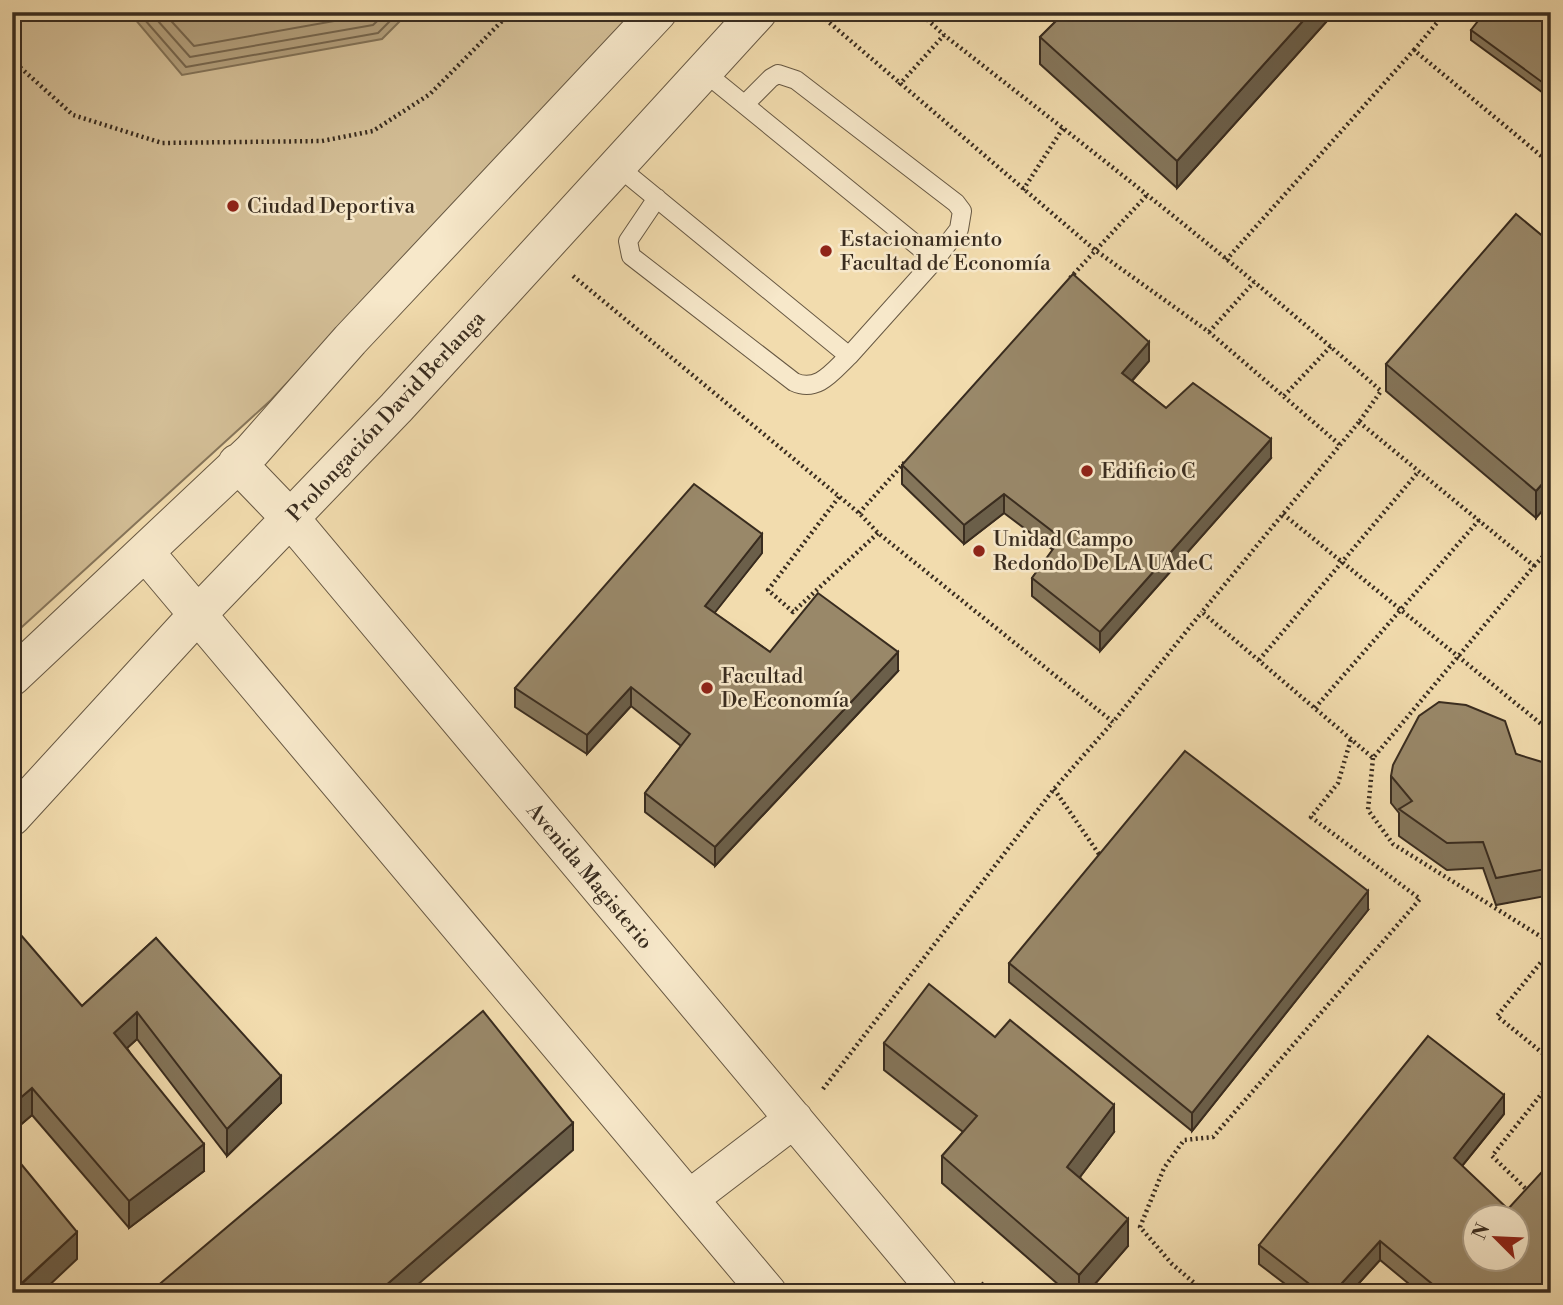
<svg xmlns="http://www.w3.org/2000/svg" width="1563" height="1305" font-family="'Libre Bodoni',serif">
<rect width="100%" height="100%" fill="#f2dcae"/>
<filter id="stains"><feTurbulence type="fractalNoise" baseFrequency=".00286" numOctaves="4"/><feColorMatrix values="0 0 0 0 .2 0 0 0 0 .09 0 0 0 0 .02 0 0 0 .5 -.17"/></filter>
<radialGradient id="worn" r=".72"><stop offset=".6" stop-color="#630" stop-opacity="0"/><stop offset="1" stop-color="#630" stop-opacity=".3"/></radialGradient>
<path fill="#d3be96" stroke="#86755a" stroke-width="2" d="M12 12H636L271 400 12 636Z"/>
<path fill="#b3a07d" stroke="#827257" stroke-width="2" d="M129 12H409L382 39 182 75Z"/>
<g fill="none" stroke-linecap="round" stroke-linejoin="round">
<path stroke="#76664e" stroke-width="2" d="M138 12 186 67 378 33 399 12
M150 12 190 57 373 25 387 12
M163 12 194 46 368 15 372 12"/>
<g stroke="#675843" stroke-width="20">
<path id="service" d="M745 104 771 78 778 74 796 80 956 203 962 211 959 229 935 260
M616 165 849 356 935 260 703 71
M657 198 628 241 631 256 794 382C818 393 833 371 849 356"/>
</g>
<g stroke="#675843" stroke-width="39">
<path id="minor" d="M237 463 291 519 939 1293
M145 552 768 1293
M12 677 252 451 350 340 658 12
M12 817 198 614 396 408 758 12
M689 1199 794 1119"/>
</g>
<path stroke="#392c1f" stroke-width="4.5" stroke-dasharray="2 3.5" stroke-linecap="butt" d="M817 12 1095 250 1209 332 1340 445
M919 12 944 35C1092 151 1241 266 1381 391L1359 422
M1414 50 1446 12
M12 60 73 115 162 143 322 141 373 131 430 94 511 12
M899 85 944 35
M1023 190 1063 128
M1226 260 1414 50 1551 164
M573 276 859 513 878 533 1113 722 1202 612
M1070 278 1147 195
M1209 332 1254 282
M1284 396 1331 346
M1359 422 1534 566 1373 758 1202 612Z
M839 497 768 590 793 612 878 533
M859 513 905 462
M1283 514 1551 732
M1534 566 1551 548
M1259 660 1419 471
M1315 708 1479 520
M1373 758 1368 810 1393 844 1551 943
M1054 789 1101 857
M1551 950 1497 1016 1551 1060
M823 1089 1054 789 1113 722
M1529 1192 1492 1156 1551 1082
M981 1283 989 1293
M1206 1293 1172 1264 1140 1227 1164 1168 1184 1140 1213 1137 1420 899 1311 817 1338 783 1351 739"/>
<use href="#service" stroke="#f7e8ca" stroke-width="18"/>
<use href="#minor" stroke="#f7e8ca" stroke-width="37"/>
</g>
<path fill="#84755a" stroke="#392c1f" stroke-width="2" d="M1065 12H1335L1177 188 1040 64V37Z
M1551 12 1546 95 1471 40V30Z
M1551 243 1536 518 1386 391V364Z
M1149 361 1132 381 1166 408 1271 458 1100 651 1032 596V578L1053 550 1004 513 964 544 902 484V465Z
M762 553 714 613 770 652 898 671 715 866 645 812V793L681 746 631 706 587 754 515 707V688Z
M1516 754 1551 769V895L1496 905 1483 868 1447 870 1399 836V813L1391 803V776Z
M1368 910 1192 1131 1009 982V963Z
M156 938 281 1103 227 1156 137 1039 127 1048 204 1171 129 1228 32 1115 12 1132V942L82 1006Z
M884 1043 1114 1132 1080 1177 1128 1246 1087 1293H1068L942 1183V1156L963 1132 884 1070Z
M1504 1114 1462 1166 1551 1293H1420L1380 1260 1350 1293H1297L1259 1264V1245Z"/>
<path fill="#6b5f4a" stroke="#392c1f" stroke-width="2" d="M1311 12H1335L1177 188V161Z
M1551 79V89L1546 95V85Z
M1149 342V361L1122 392V373Z
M1271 439V458L1100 651V632Z
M1551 474V501L1536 518V491Z
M1004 494V513L964 544V525Z
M762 534V553L705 625V606Z
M898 652V671L715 866V847Z
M631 687V706L587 754V735Z
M1368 891V910L1192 1131V1113Z
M137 1012V1039L114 1060V1033Z
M281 1076V1103L227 1156V1129Z
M32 1088V1115L12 1132V1105Z
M1504 1095V1114L1454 1176V1158Z
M1114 1105V1132L1067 1194V1167Z
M573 1123V1150L408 1293H377Z
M204 1144V1171L129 1228V1201Z
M1128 1219V1246L1087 1293H1079V1275Z
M77 1232V1259L41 1293H12Z
M1380 1241V1260L1350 1293H1333Z"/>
<path fill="#998869" stroke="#392c1f" stroke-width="2" fill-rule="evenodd" d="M1065 12H1311L1177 161 1040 37Z
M1485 12H1551V79L1546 85 1471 30Z
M1516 214 1551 243V474L1536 491 1386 364Z
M1073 274 1149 342 1122 373 1166 408 1193 383 1271 439 1100 632 1032 578 1061 538 1004 494 964 525 902 465Z
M694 484 762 534 705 606 770 652 818 593 898 652 715 847 645 793 690 734 631 687 587 735 515 688Z
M1439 702 1466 705 1505 721 1516 754 1542 762 1551 769V868L1496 878 1483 842 1447 843 1399 809 1412 801 1391 776 1393 765 1419 716Z
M1185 751 1368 891 1192 1113 1009 963Z
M20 934 82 1006 156 938 281 1076 227 1129 137 1012 114 1033 204 1144 129 1201 32 1088 12 1105V1068L14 1067 12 1065V942Z
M929 984 995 1037 1010 1020 1114 1105 1067 1167 1128 1219 1079 1275 942 1156 977 1116 884 1043Z
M483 1011 573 1123 377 1293H149Z
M1428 1036 1504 1095 1454 1158 1508 1209 1551 1162V1288L1547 1293H1433L1437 1288 1380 1241 1333 1293H1321L1259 1245ZM1475 1217H1517V1259H1475Z
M12 1153 77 1232 12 1292Z"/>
<g fill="#8f2418" stroke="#f7e8ca" stroke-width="2.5">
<circle cx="233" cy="206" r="7"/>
<circle cx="826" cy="251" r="7"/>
<circle cx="1087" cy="471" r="7"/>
<circle cx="979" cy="551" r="7"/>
<circle cx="707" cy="688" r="7"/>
</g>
<g text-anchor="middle" stroke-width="5" stroke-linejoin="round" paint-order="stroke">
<g font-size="21" fill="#392c1f" stroke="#f7e8ca" text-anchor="start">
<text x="247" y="213">Ciudad Deportiva</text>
<text x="840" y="246">Estacionamiento<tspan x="840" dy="24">Facultad de Economía</tspan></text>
<text x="1101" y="478">Edificio C</text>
<text x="993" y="546">Unidad Campo<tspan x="993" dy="24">Redondo De LA UAdeC</tspan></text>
<text x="721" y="683">Facultad<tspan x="721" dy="24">De Economía</tspan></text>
</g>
<g font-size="21" fill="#392c1f" stroke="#f7e8ca">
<text transform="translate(386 416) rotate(-47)" y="7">Prolongación David Berlanga</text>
<text transform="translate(590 876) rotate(50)" y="7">Avenida Magisterio</text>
</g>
</g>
<rect width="1563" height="1305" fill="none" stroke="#f2dcae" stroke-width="42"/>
<rect x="14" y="14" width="1535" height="1277" fill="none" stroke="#392c1f" stroke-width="3.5"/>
<rect x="21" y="21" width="1521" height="1263" fill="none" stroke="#392c1f" stroke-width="2"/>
<g transform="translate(1496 1238) rotate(294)"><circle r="33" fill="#f7e8ca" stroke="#ab9d86" stroke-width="2"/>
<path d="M0-5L12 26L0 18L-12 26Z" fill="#8f2418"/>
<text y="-10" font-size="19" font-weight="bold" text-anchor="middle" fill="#392c1f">N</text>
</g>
<rect width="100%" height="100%" filter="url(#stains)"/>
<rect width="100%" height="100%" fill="url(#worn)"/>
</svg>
